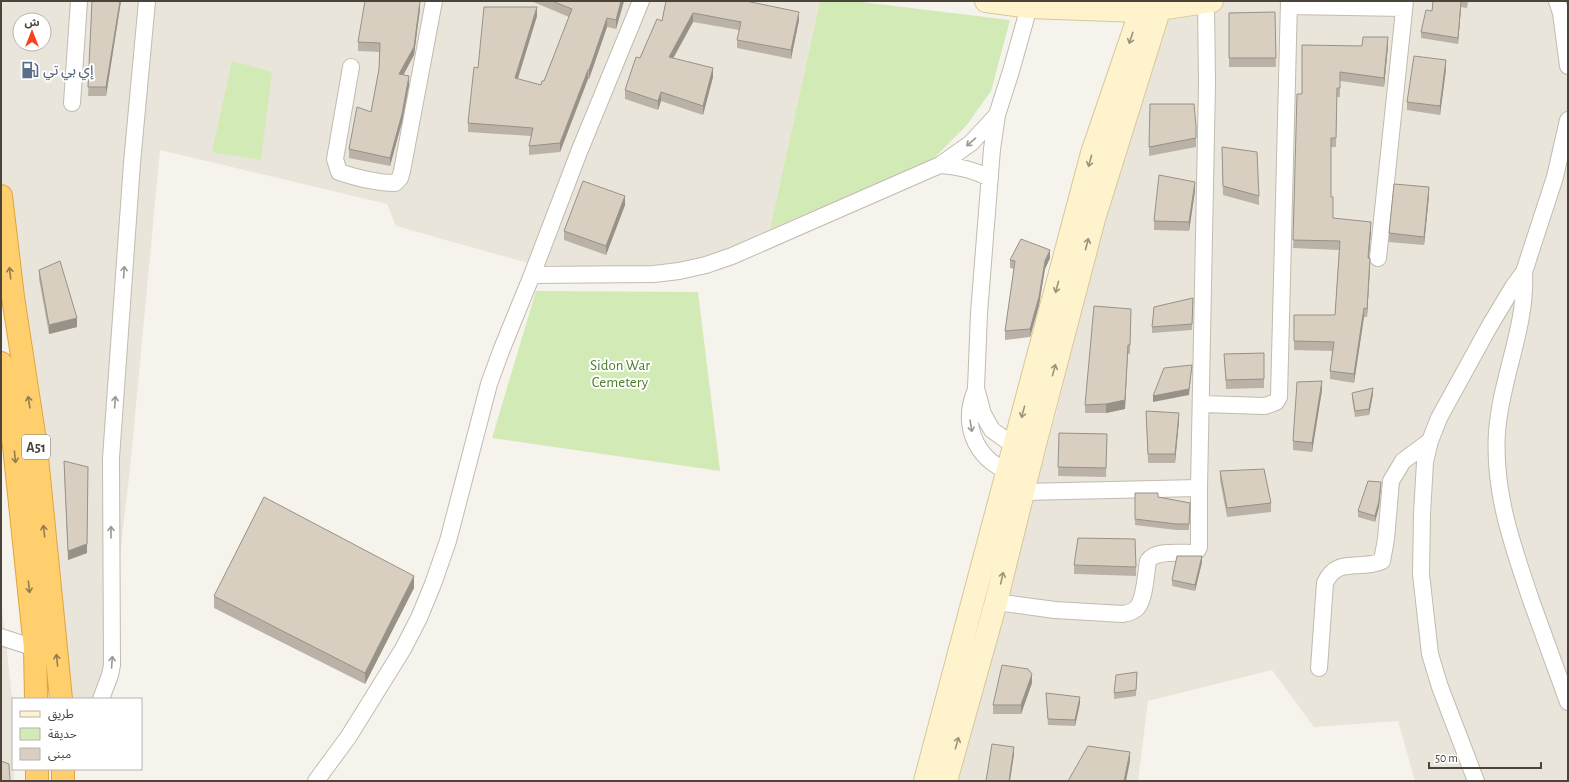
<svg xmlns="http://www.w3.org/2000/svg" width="1569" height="782" font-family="'Alegreya Sans','Noto Sans Arabic',sans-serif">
<rect width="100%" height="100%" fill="#f6f3ec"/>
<path fill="#eae5da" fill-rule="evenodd" d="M1 1H820L770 229 688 270 535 265 396 226 387 204 160 150 130 469 103 699H72L1 181ZM20 20H44V44H20Z
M1168 1H1568V781H1415L1398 721 1314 727 1272 670 1148 701 1138 781H952L960 736 1056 413 1122 132Z
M1 599 13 707 14 781H1Z"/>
<path fill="#d2eab5" d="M820 1H853L1010 20 991 91 966 126 932 160 770 229Z
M232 61 272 72 261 160 212 152Z
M536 291 698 292 720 471 492 438Z"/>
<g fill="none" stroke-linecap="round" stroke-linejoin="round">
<g stroke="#c2bbae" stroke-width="18">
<path id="street" d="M1557 1 1561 13 1568 66
M1289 6 1404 8
M351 67 335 159 339 172C357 178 377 183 395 183L400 178 402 171 434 1
M72 103 79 1
M940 165C959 166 974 170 990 178
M1378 258 1405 1
M1524 272C1527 327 1501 377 1497 432 1493 492 1513 547 1532 603 1544 636 1556 669 1568 702
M532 275 654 274 679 271 706 265 732 256 940 165 971 143 997 115
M975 392C960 428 979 465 1017 474
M1201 404 1265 406 1276 402 1279 397 1289 1
M1024 445 1006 440 992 430 983 414 976 388 979 313 992 149 997 115 1011 71 1029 7
M1023 492 1199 488 1207 84 1206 3
M996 602 1055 610 1123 614C1128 613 1133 612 1137 608 1145 599 1146 572 1148 561 1155 550 1180 553 1192 553L1197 551 1199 547V488
M1 637 35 648
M1319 668 1325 583C1337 556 1360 571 1382 561L1386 539 1391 481 1403 461 1430 441
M101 699 110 675 112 665 111 458 132 163 147 1
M316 781 349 736 403 649 419 618 433 584 448 541 489 384 501 351 532 275 579 152 641 1
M1476 781 1440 687 1430 654 1421 574 1422 514 1425 462 1430 441 1439 418 1489 327 1513 287 1524 272 1555 177 1568 120"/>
</g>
<g stroke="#d6c79b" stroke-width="24">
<path id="secondary" d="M986 1 1029 7 1140 11
M1159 9 1212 1
M925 781 1092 153 1144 1
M946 781 996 602 1034 448 1094 219 1162 1"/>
</g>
<g stroke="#e0a43c" stroke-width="24">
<path id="highway" d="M1 196 13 297 36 447 61 699
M1 363 14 446 35 648 36 699
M37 781V769
M63 781V769"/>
</g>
<use href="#street" stroke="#fff" stroke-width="16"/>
<use href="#secondary" stroke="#fff3cd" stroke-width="22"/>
<use href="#highway" stroke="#ffcf6e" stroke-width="22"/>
</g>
<path fill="#bab2a6" d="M92 1H121L106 96H88Z
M531 1H624L616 29 607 27 589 79H588L560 152 529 155V146L531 136 468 132V123L478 68 537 16 518 79 541 85 544 81 569 17Z
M666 1 799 20 791 59 737 48V40L739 30 693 22 673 58 713 77 703 115 661 101 658 110 625 99V90L640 58 662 21Z
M1433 1H1468L1467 8 1461 7 1458 44 1421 38V32L1432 11Z
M420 9 414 55 403 75 409 85 402 122 390 166 349 158V149L371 112 379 69 380 52 358 51V42Z
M1275 12 1276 67H1229V13Z
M1388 46 1384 87 1340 81V97H1337L1336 147H1331V197L1333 218 1371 231 1369 258 1370 267 1367 317H1364L1354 383 1330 379V371L1332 351 1294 350V315H1335L1339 250 1293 248 1302 94Z
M1446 69 1440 115 1407 110V102Z
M1196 126V147L1149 156V147Z
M1222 147 1259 196V205L1223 195Z
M1195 191 1189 231 1154 230V221Z
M1429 196 1424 245 1389 242V233Z
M625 205 606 255 564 240V231Z
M1050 258 1045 269 1039 305 1030 337 1005 340V331L1014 269 1010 268V260Z
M39 270 77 327 49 334 39 279Z
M1193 298 1192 330 1152 333V327Z
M1131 318 1130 354H1128L1125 409 1106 413H1085V405Z
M1264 353V388L1226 389 1224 354Z
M1322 390 1312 452 1293 450V441Z
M1352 393 1373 394 1369 415 1355 417 1352 399Z
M1146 411 1179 421 1175 463H1148Z
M1059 433 1107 434 1106 477 1058 476Z
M64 461 87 553 68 560 64 470Z
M1220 471 1271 503V512L1227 517 1220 480Z
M1381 488 1379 507 1375 522 1358 517V511Z
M1135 493 1190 503 1189 530H1176L1135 525Z
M1202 562 1195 591 1172 586V580Z
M1074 565 1136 567V576L1074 574Z
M414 588 365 684 214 608V596Z
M1137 672 1136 696 1114 699V693Z
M1032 683 1021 714H993V705Z
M1046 693 1080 703 1075 726 1048 725Z"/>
<path fill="#979187" d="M120 1H121L106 96V87Z
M420 1V9L414 55 399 83V74Z
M621 1H624L616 29V20Z
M1461 1V7L1458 44V38Z
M537 7V16L515 87V78Z
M799 12V20L791 59V50Z
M693 13V22L669 66V57Z
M607 18V27L589 79V70Z
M1388 37V46L1384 87V78Z
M1446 60V69L1440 115V106Z
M713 68V77L703 115V106Z
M588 70V79L560 152V143Z
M409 76V85L402 122 390 166V158Z
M661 92V101L658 110V101Z
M1195 182V191L1189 231V222Z
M1429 187V196L1424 245V237Z
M625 196V205L606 255V246Z
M1371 222V231L1368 267V258Z
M1050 250V258L1045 269 1039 305 1030 337V329L1045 261Z
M1370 258V267L1367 317V309Z
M1364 308V317L1354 383V374Z
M77 318V327L49 334V325Z
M1128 345 1125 409 1106 413V404Z
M1192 365 1189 395 1153 402V396Z
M1322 381V390L1312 452V443Z
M1373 388V394L1369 415V409Z
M1179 413V421L1175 463V454Z
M88 467 87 553 68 560V551Z
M1381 482 1379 507 1375 522V516Z
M1202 556V562L1195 591V585Z
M414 576V588L365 684V673Z
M1032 674V683L1021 714V705Z
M1080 697V703L1075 726V720Z
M1014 747V755L1010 781H1009Z
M1130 752V761L1126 781H1124Z"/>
<path fill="#d8cfc1" stroke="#979187" d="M92 1H120L106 87H88Z
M365 1H420L414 47 399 74 409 76 402 114 390 158 349 149 357 107 371 112 379 69 380 43 358 42Z
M552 1H621L616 20 607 18 589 70H588L560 143 529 146 533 128 468 123 474 67 478 68 484 7H537L515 78 541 85 542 81H544L572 9Z
M666 1H746L799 12 791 50 737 40 741 22 693 13 669 57 713 68 703 106 661 92 658 101 625 90 636 57 640 58 657 19 662 21Z
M1433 1H1461L1458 38 1421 32 1426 10 1432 11Z
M1275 12 1276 58H1229V13Z
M1363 37H1388L1384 78 1340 72V88H1337L1336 138H1331V197H1333V218L1371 222 1368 258H1370L1367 309 1364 308 1354 374 1330 371 1334 342 1294 341V315H1335L1340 241 1293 240 1297 94H1302V45L1362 46Z
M1414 56 1446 60 1440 106 1407 102Z
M1150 104H1194L1196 126V138L1149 147Z
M1222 147 1257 152 1259 196 1223 186Z
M1159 175 1195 182 1189 222 1154 221Z
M583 181 625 196 606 246 564 231Z
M1394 184 1429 187 1424 237 1389 233Z
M1021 239 1050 250 1045 261 1039 297 1030 329 1005 331 1015 261 1010 260Z
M60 261 77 318 49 325 39 270Z
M1193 298 1192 324 1152 327 1154 307Z
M1094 306 1131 309 1130 345H1128L1125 400 1106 404 1085 405Z
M1264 353V379L1226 380 1224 354Z
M1192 365 1189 389 1153 396 1164 368Z
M1322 381 1312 443 1293 441 1297 382Z
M1373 388 1369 409 1355 411 1352 393Z
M1146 411 1179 413 1175 454H1148Z
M1059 433 1107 434 1106 468 1058 467Z
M64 461 88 467 87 544 68 551Z
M1264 469 1271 503 1227 508 1220 471Z
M1368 481 1381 482 1379 501 1375 516 1358 511Z
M1135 493H1158V497L1190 503 1189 524H1176L1135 519Z
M264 497 414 576 365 673 214 596Z
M1078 538 1135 539 1136 567 1074 565Z
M1177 556H1202L1195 585 1172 580Z
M1002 665 1028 669 1032 674 1021 705H993Z
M1137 672 1136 690 1114 693 1116 675Z
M1046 693 1080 697 1075 720 1048 719Z
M992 744 1014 747 1009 781H986Z
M1088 746 1130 752 1124 781H1068Z
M1 761 9 764 10 781H1Z"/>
<defs><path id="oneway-shaft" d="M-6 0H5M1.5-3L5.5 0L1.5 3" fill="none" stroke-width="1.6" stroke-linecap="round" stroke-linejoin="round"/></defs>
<g stroke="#9c937c">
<use href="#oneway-shaft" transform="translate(1131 38) rotate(108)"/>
<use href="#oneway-shaft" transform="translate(1090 161) rotate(105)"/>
<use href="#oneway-shaft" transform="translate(1087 244) rotate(-75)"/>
<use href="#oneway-shaft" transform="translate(1057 287) rotate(105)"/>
<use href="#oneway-shaft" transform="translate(1054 370) rotate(-75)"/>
<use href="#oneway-shaft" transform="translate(1023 412) rotate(105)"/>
<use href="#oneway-shaft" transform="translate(1002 578) rotate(-77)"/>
<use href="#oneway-shaft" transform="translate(957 743) rotate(-74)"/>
</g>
<g stroke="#9c9892">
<use href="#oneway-shaft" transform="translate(971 142) rotate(139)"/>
<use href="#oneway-shaft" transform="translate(124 272) rotate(-86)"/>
<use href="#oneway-shaft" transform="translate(115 402) rotate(-86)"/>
<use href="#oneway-shaft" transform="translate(971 426) rotate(81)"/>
<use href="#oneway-shaft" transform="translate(111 532) rotate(-90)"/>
<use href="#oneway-shaft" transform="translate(112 662) rotate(-86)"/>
</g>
<g stroke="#937c4e">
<use href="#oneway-shaft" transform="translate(10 273) rotate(-97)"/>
<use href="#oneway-shaft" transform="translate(29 402) rotate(-99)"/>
<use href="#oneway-shaft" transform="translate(15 457) rotate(84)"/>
<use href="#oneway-shaft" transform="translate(44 531) rotate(-96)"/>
<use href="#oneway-shaft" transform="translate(29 587) rotate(84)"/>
<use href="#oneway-shaft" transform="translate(57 660) rotate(-96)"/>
</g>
<defs>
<g id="fuel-bare" transform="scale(1.38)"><path d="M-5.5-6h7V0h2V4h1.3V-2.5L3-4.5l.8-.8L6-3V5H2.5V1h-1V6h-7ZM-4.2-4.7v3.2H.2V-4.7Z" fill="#5c6f8a" stroke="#fff" stroke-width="2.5" paint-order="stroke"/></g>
</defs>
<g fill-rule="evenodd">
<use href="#fuel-bare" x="30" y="70"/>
</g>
<g text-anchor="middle" stroke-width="4" stroke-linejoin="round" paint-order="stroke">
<rect fill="#fff" stroke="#817c74" stroke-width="1" x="22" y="435" width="28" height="24" rx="3"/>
<g font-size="14" font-weight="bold" fill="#4b4439">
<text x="36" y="452">A51</text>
</g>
<g font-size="15" fill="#4e5e75" stroke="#fff" text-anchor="start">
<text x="43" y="75">إي بي تي</text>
</g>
<g font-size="15" fill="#4a7f2a" stroke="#fff">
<text x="620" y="370">Sidon War<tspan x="620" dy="17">Cemetery</tspan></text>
</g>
</g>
<rect width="1569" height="782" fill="none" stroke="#4b4439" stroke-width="4"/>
<rect x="12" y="698" width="130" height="72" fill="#ffffff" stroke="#b7b4b0"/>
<rect x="20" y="711" width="20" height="6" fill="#fff3cd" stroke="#b7b4b0"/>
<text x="48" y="718" font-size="12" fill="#4b4439">طريق</text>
<rect x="20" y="728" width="20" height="12" fill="#d2eab5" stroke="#b7b4b0"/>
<text x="48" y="738" font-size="12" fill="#4b4439">حديقة</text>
<rect x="20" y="748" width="20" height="12" fill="#d8cfc1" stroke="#b7b4b0"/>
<text x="48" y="758" font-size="12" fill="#4b4439">مبنى</text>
<g transform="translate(32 32)"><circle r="19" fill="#ffffff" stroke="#b7b4b0"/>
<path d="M0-3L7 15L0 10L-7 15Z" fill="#fc3f1d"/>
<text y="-6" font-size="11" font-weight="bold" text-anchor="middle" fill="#4b4439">ش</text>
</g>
<path d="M1429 762v6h112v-6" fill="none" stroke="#4b4439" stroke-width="2"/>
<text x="1435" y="762" font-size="12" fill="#4b4439" stroke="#ffffff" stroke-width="3" paint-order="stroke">50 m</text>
</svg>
